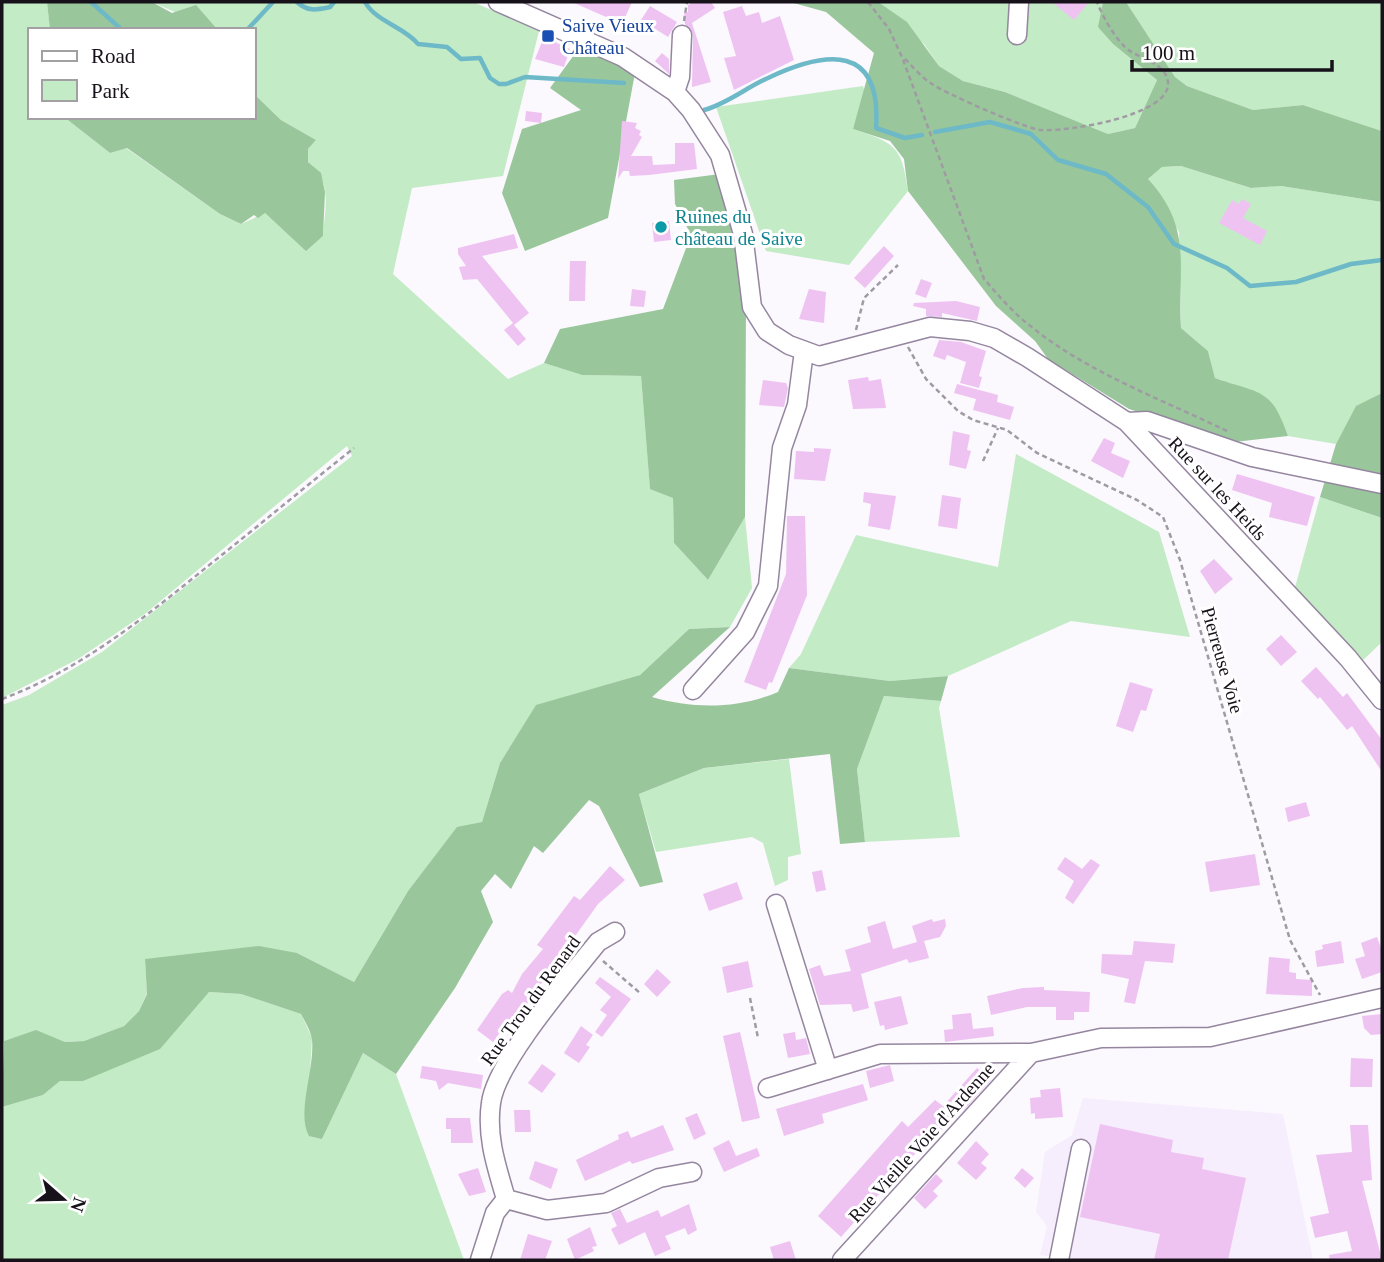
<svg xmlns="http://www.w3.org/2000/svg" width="1384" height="1262" font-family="'Times New Roman',serif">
<rect width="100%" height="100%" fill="#fbf8fe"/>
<path fill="#f6eefc" d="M1083 1098 1283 1114 1313 1260H1052L1053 1257 1040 1255 1047 1226 1036 1212 1045 1152 1072 1135Z"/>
<path fill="#c3ebc5" d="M2 2H47L50 30H30V117H64L110 153 126 148 220 214 241 224 265 213 306 250 323 236C325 207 333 182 308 162V149L316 140 281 120 254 94V30H216L152 2H473L539 31 503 176 412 188 393 274 508 379 544 363 582 375 641 376 650 488 673 497 674 543 708 580 745 517 752 588 730 627 689 629 640 675 536 706 500 763 482 822 457 828 408 891 354 982 297 953 145 959 147 993 139 1011 124 1026 84 1041 65 1042 36 1031 4 1041 2 1049V705L29 695 102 652 352 456 347 446 146 613 78 659 2 698Z
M878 2H1103L1099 27 1113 44 1157 80 1135 128 1108 134 1005 92 963 81 939 66 924 44Z
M1126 2H1382V131L1303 105 1253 110 1187 86 1175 77Z
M863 86 865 93 853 129C895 143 902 146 908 191L849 265 766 251 716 107Z
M1181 166 1251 188 1281 186 1382 202V393L1356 407 1336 444 1288 436C1272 390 1256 393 1215 378L1208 351 1181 328 1179 232 1148 179 1162 167Z
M1016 454 1159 532 1190 637 1071 621 948 676 890 681 789 668 801 654 856 535 998 567Z
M1320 497 1382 518V642L1360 663 1294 591Z
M884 696 941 701 939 708 960 837 865 842 857 769Z
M789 759 801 854 788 857V880L775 886 763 843 752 837 656 852 639 794 704 768Z
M209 992 241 994 301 1014 312 1038 309 1091 322 1139 363 1053 396 1074 464 1260H2V1107L43 1095 60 1081H83Z"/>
<path fill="#99c79b" d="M47 2H152L172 13 196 5 217 29 50 30Z
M790 2H878L907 22 939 66 963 81 1005 92 1108 134 1135 128 1157 80 1113 44 1098 27 1103 2H1126L1175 77 1187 86 1253 110 1303 105 1382 131V202L1281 186 1251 188 1181 166 1162 167 1148 179C1194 229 1177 267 1181 328L1208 351 1215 378C1260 394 1271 387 1288 436L1234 442 1179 425 1129 409 1048 359 1035 341 996 306 908 191 904 159 890 141 853 129 874 53 826 12Z
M579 48 635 73 608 218 525 251 502 193 522 129 581 110 550 88Z
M254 94 281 120 316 140 308 149V162L321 173 325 192 323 236 306 251 265 213 258 218 254 215 241 224 220 214 127 148 110 153 64 117H254Z
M720 174 746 303 745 517 708 580 674 543 673 498 650 489 641 376 582 375 544 363 560 329 663 309 691 235 675 204 674 180Z
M1382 393V518L1320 497 1336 444 1356 406Z
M730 627 652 697C693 709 738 709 778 692L789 668 890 681 948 676 941 701 884 696 857 769 865 842 840 844 830 754 704 768 639 794 663 882 640 887 599 806 589 800 543 853 534 846 511 889 495 874 481 891 493 922 455 988 396 1074 363 1053 322 1139 309 1136C296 1113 315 1069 312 1040 311 1031 305 1022 301 1014L241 994 209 992 160 1049 83 1081H60L43 1095 2 1107 4 1041 36 1030 65 1042 84 1041 124 1026 139 1011 147 994 145 959 259 946 297 953 354 982 408 891 457 827 482 822 500 763 536 705 640 675 689 629Z"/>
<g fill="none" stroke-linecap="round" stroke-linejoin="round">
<path stroke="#6db9c7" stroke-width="4.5" d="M91 2 122 30
M297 2C308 12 316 10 330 7L334 2
M365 2C376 22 405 27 418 44L447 47 461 59 480 58 490 78 499 84H506L525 77 624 83
M247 30 273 2
M704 110C727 104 747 87 768 78 827 50 882 44 876 128L905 138 922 135
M935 132 990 122 1031 134 1058 160 1106 174 1148 207 1174 244 1227 268 1250 286 1296 282 1351 264 1382 260"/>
</g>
<path fill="#eec3f2" d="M572 2H632L622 24Z
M694 2H711L715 8 692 23 711 82 692 87 693 35 685 24 684 12H688V5Z
M1052 2H1089L1074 20Z
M650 6 677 22 668 37 641 20Z
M742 6 746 16 759 12 762 23 780 16 794 60 734 90 724 58 736 56 723 12Z
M544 37 570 49 564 67 535 59Z
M662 53 669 59V74L655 61Z
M526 111 542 113 541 123 525 121Z
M622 121 637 123 635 128 641 131 639 135 642 137 631 156H652L653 165 675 164V143H694L697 169 649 175 630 176 629 171H623L618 179Z
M1242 199 1251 204 1243 218 1267 231 1260 245 1219 223 1232 200 1239 204Z
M669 221 671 240 654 242 652 223Z
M514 234 518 248 482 256 529 313 514 325 526 339 518 346 504 330 513 323 477 279 463 280 459 267 466 266 458 254V248Z
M884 246 894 256 865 288 854 278Z
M570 261H586L585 301H569Z
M921 279 932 283 926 298 915 294Z
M632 289 646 291 644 307 630 306Z
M809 289 826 292 824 323 799 319Z
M956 301 980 307 977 321 942 313V317L926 316V309L913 306 914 303Z
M939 340 961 342 986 351 979 376 982 377 979 388 960 383 966 362 947 355 945 360 933 356Z
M868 377 869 381 881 379 886 408 853 409 848 380Z
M763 380 786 383 788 388 784 407 759 405Z
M957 384 998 395 997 402 1014 407 1010 420 973 410 976 399 954 393Z
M953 431 970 435 967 450 971 451 966 469 949 465Z
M1104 438 1115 443 1111 453 1130 461 1123 478 1091 461Z
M814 448 831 449 825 481 794 479 796 451 814 452Z
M1237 474 1315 497 1307 526 1269 517 1272 503 1232 490Z
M864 492 896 496 890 530 868 526 871 504 863 502Z
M942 495 961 498 957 529 938 526Z
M787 516H805L807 595 772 683 769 682 766 690 744 682 786 574Z
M1214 559 1233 579 1215 594 1200 571Z
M1281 635 1297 652 1281 666 1266 649Z
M1316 667 1343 697 1347 693 1382 740V772L1352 726 1347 730 1320 697 1318 699 1301 681Z
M1130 682 1153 689 1146 711 1141 710 1133 732 1116 726Z
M1306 802 1310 816 1288 822 1285 808Z
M1255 854 1260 885 1210 892 1205 862Z
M1065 857 1082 869 1091 859 1100 865 1073 904 1065 898 1074 881 1057 869Z
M610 866 625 880 598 904 516 1019 512 1016 493 1042 477 1030 502 994 508 990 512 993 522 974 543 949 537 945 574 896 580 900Z
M822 870 826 890 816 892 812 872Z
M737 882 743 899 709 911 703 894Z
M932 919 933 922 945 919 946 926 940 937 924 941 929 958 909 963 907 959 861 974 869 1008 853 1012 851 1004 820 1005 809 969 820 965 824 976 851 971 845 950 871 942 867 927 885 921 893 949 917 942 912 926Z
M1377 937 1382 951V972L1362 979 1355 959 1365 956 1361 943Z
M1134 941 1175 944 1173 963 1145 961 1135 1004 1124 1002 1129 979 1101 973 1102 954 1132 955Z
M1341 941 1344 963 1317 967 1315 951 1323 949 1322 945Z
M1269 957 1290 959 1289 972 1296 973V979L1312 980V996L1266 994Z
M748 961 753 987 727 993 722 967Z
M657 969 671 982 657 997 644 984Z
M600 977 631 999 602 1037 595 1032 607 1015 600 1010 611 997 595 983Z
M1044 987V990L1090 992 1089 1012H1074V1020H1056V1007H1027L991 1015 987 996 1023 988Z
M901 996 908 1024 885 1030 884 1025 880 1026 874 1002Z
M971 1013 973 1029 993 1027 994 1036 945 1042 944 1030 953 1029 952 1015Z
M1382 1014V1034L1371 1035 1364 1028 1362 1016Z
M581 1026 593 1035 586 1045 590 1047 579 1063 564 1053Z
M740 1032 760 1118 742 1122 723 1036Z
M795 1032 796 1040 806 1038 810 1054 788 1058 783 1034Z
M1351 1058 1373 1059 1372 1087H1350Z
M542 1064 556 1074 542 1093 528 1083Z
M890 1065 894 1081 870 1088 866 1071Z
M422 1066 483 1075 481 1089 448 1083 439 1090 436 1081 420 1078Z
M977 1068 991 1080 964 1110 961 1107 940 1131 937 1129 841 1237 818 1216 902 1121 908 1127 935 1100 943 1106Z
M863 1084 868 1100 822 1114 824 1123 784 1136 776 1109Z
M1060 1088 1063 1117 1035 1119V1113L1031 1114 1030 1098 1041 1097 1040 1090Z
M514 1110H530L531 1132H515Z
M697 1113 706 1134 694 1140 685 1118Z
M446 1118H470L473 1143H451V1129H446Z
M1100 1124 1173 1140 1171 1152 1204 1158 1202 1169 1246 1178 1228 1260H1154L1160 1234 1080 1217Z
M663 1125 674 1150 632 1164 630 1161 585 1181 576 1160 619 1139 618 1135 628 1131 631 1138Z
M1350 1125H1368L1372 1180 1362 1181 1382 1260H1330L1329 1255 1352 1251 1347 1231 1315 1238 1310 1217 1329 1213 1316 1155 1352 1152Z
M729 1140 736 1156 757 1148 760 1156 724 1172 713 1148Z
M976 1141 989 1154 981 1163 987 1168 976 1180 957 1163Z
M535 1161 558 1169 551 1189 529 1179Z
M478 1168 486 1192 469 1196 458 1174Z
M1022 1168 1034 1178 1025 1188 1014 1178Z
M936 1174 943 1181 933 1191 938 1196 925 1209 914 1198Z
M689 1204 697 1230 688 1235 685 1228 665 1236 671 1249 655 1256 645 1232 619 1245 611 1229 617 1226 611 1213 620 1209 627 1223 658 1210 661 1217Z
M590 1227 597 1246 592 1247 594 1251 575 1260 567 1239Z
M528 1234 552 1241 545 1260H520Z
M790 1241 796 1260H774L770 1247Z"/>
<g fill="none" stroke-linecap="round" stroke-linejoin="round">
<g stroke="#95869f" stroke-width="21">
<path id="minor" d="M498 2 623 57 675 92 691 110 720 155 743 234 752 307 767 331 789 345 819 356 930 327 970 331 994 338 1027 357 1127 422 1348 658 1382 700
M1017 35 1019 2
M675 92 680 77 682 35
M1127 422 1147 421 1252 457 1382 484
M693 690 745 632 768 586 782 448 797 405 804 351
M776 904 828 1070
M768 1088 880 1054 1031 1053
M506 1199 547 1210 606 1203 659 1178 692 1172
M480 1260 495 1213 506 1199C497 1168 486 1137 491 1103 496 1062 570 977 598 942L615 932
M842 1260 1031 1053 1101 1038 1210 1037 1382 998
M1059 1260 1081 1149"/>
</g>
<path stroke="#9f9ba2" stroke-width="2.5" stroke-dasharray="5 3.5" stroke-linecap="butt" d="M868 2 889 29 902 57 984 279C999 296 1014 314 1033 328 1089 373 1163 400 1227 431
M684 21 687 2
M905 59C913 67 922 78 932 84 947 94 1026 129 1041 130 1066 132 1170 116 1168 83 1167 62 1137 59 1125 47 1113 35 1103 17 1097 2
M856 330 864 298 898 265
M908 347 926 379 958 411 973 420 1007 430 1037 453 1137 500 1163 517 1180 560 1290 940 1320 995
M983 461 998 428
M2 699C80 670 144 618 208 566 257 527 305 487 354 448
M603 961 640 993
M750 998 758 1038"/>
<use href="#minor" stroke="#fff" stroke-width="18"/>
</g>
<rect fill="#1a4fb4" stroke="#fff" stroke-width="2.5" x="541" y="29" width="14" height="14" rx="3.5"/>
<circle fill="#0f9aa8" stroke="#fff" stroke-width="2.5" cx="661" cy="227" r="7"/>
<g text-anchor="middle" stroke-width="6" stroke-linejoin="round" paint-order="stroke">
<g font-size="19" fill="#164399" stroke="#fff" text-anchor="start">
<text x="562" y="32">Saive Vieux<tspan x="562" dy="22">Château</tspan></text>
</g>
<g font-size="19" fill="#0d838f" stroke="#fff" text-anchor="start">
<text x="675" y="223">Ruines du<tspan x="675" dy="22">château de Saive</tspan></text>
</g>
<g font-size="19" fill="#17111a" stroke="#fff">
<text transform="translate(1218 488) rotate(47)" y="7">Rue sur les Heids</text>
<text transform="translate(1223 660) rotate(74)" y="7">Pierreuse Voie</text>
<text transform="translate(530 1000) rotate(-54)" y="7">Rue Trou du Renard</text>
<text transform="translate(921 1142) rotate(-48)" y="7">Rue Vieille Voie d'Ardenne</text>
</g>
</g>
<rect width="1384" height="1262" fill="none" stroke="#17111a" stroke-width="7"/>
<rect x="28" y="28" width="228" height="91" fill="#ffffff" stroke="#a2a0a3" stroke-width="2"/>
<rect x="42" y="51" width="35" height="10" fill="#ffffff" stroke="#a2a0a3" stroke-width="2"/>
<text x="91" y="63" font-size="21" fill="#17111a">Road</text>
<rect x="42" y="80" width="35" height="21" fill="#c3ebc5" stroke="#a2a0a3" stroke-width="2"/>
<text x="91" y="98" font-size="21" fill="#17111a">Park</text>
<g transform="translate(63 1199) rotate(110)" stroke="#ffffff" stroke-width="5" paint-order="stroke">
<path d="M0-5L12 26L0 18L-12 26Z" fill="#17111a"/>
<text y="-10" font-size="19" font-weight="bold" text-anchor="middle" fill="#17111a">N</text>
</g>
<path d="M1132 60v10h200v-10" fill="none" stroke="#17111a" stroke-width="3.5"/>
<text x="1142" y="60" font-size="21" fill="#17111a" stroke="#ffffff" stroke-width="5" paint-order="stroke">100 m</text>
</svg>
